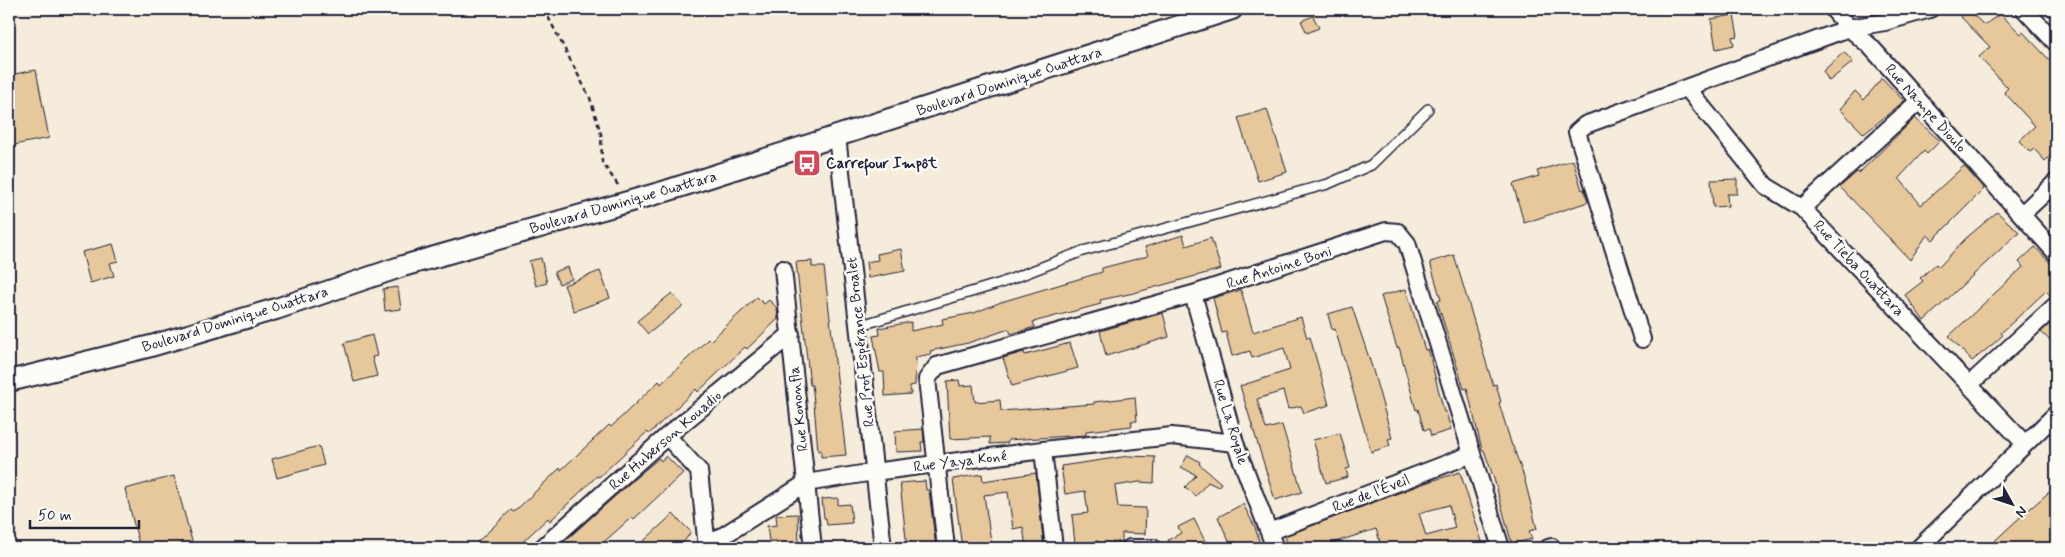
<svg xmlns="http://www.w3.org/2000/svg" width="2065" height="557" font-family="Mynerve,sans-serif">
<rect width="100%" height="100%" fill="#f6ecdb"/>
<filter id="ink" filterUnits="userSpaceOnUse"><feTurbulence type="fractalNoise" baseFrequency=".02" numOctaves="2"/><feDisplacementMap in="SourceGraphic" scale="10" xChannelSelector="R" yChannelSelector="G"/><feConvolveMatrix kernelMatrix="1 2 1 2 8 2 1 2 1" color-interpolation-filters="sRGB"/></filter>
<g filter="url(#ink)">
<path fill="#e7c89a" stroke="#22223b" fill-rule="evenodd" d="M1967 9 1984 25 2000 14 2021 34 2023 32 2056 67V150L2045 161 2034 149 2030 152 2019 141 2035 126 2004 92 2008 88 1979 57 1990 47 1960 16Z
M1734 15 1738 36 1732 37 1734 45 1716 49 1711 19Z
M1313 16 1319 28 1307 33 1301 21Z
M1844 52 1853 62 1829 81 1823 71Z
M36 70 49 138 9 146V75Z
M1882 78 1904 101 1864 134 1840 109 1855 91 1864 100Z
M1267 109 1287 172 1258 181 1238 118Z
M1915 118 1940 141 1927 154 1924 151 1899 178 1921 205 1964 166 1984 189 1933 240 1927 235 1910 260 1840 187 1857 172 1859 173Z
M1573 160 1582 190 1584 189 1588 202 1524 223 1513 184 1539 176 1537 171Z
M1737 179V194H1727L1728 206 1713 207 1711 180Z
M1997 212 2019 232 1924 321 1905 295 1923 281 1920 278 1936 264 1939 267 1965 239Z
M1183 235 1186 246 1211 238 1221 269 1134 293 1100 300 1101 304 1033 322 1035 327 1011 334 1009 329 968 343 930 351 931 354 916 357 915 385 910 386 911 394 885 396 884 372H880L873 336 880 335 879 328 911 322V331L943 324 942 319 974 313 1001 302 1102 272V268L1148 256 1145 247Z
M113 244 118 261 110 263 114 276 90 283 82 252Z
M2035 247 2056 269V295L2051 296 2046 291 2001 333 2003 335 1992 345 1972 361 1949 336 2023 267 2019 262Z
M901 249 905 271 868 278 866 262 878 260 877 254Z
M1454 255 1493 385 1496 384 1501 402 1499 403 1512 446H1513L1524 477 1537 529 1529 531 1532 539 1512 544 1494 479 1484 450H1482L1467 388 1464 389 1437 301 1441 300 1430 262Z
M541 258 547 283 536 286 529 261Z
M812 261V267H824L846 455 821 457V450L818 451 813 392 812 385H810L796 262Z
M568 267 572 279 559 284 554 272Z
M600 271 610 298 574 311 564 285Z
M398 287 401 309 385 311 383 289Z
M1406 289 1425 350 1428 349 1444 412H1446L1451 430 1431 436 1429 429 1424 430 1418 409 1416 410 1399 347 1397 348 1381 296Z
M1241 290 1253 332 1301 317 1307 338 1310 337 1329 405 1304 413 1301 406 1288 409 1283 391 1257 399 1266 429 1282 425 1302 492 1275 500 1240 386 1290 370 1284 348 1252 358 1250 351 1232 356 1226 332 1222 333 1213 298Z
M672 293 683 306 648 334 637 321Z
M757 297 764 304 769 300 777 308 778 319 747 349 745 347 698 392 696 389 649 434 647 432 599 477 597 476 550 521 548 518 516 548H471L511 510 514 512 560 468 561 470 609 425 611 427 659 381 661 384 708 339 710 341Z
M1352 307 1372 367 1392 438 1388 439 1390 446 1371 452 1335 329 1332 330 1328 314Z
M1163 313 1169 337 1106 356 1100 331Z
M2056 318V346L2041 332Z
M372 335 377 356 372 357 377 376 354 382 344 343Z
M1070 343 1078 368 1012 386 1003 358 1024 352 1025 355Z
M959 380 960 386 973 385 975 402 1000 400 1001 411 1094 404V402L1135 397 1137 421H1131L1132 426 1086 431V435L1008 440V443L990 444V437L950 439 947 381Z
M923 429 924 442H921L922 451 896 452 895 431Z
M1340 433 1350 468 1346 469 1348 477 1326 483 1313 440Z
M319 446 324 465 277 478 272 459Z
M1188 455 1200 462 1199 464 1221 483 1218 487 1208 482 1196 496 1185 487 1196 475 1181 467Z
M666 456 683 473 634 519 632 517 597 548H557L640 474 659 458 661 461Z
M1129 456 1155 457 1154 483 1139 482 1115 486 1118 507 1146 508 1145 534 1122 533V542L1098 544V541L1075 544 1072 515 1088 513 1085 491 1065 494 1061 466Z
M1460 472 1484 548H1382L1376 529 1326 545 1289 548 1285 536 1425 483ZM1449 505 1455 528 1426 536 1419 513Z
M1036 473 1044 548H1026L1023 527 1013 529 1008 492 984 495 992 548H962L953 479 982 474 983 481Z
M174 476 194 548H140L125 489Z
M925 481 926 490H929L936 548H907L900 483Z
M2056 486V548H1987L2016 521Z
M838 498V505L850 504 852 523 827 525 826 518H824L822 499Z
M1243 504 1255 527 1261 548H1232L1218 517Z
M673 514 691 532 679 548H636Z
M798 514 799 548H777V541H769L767 526 777 525 776 515Z
M1194 519 1206 543 1196 548H1172L1168 540 1181 533 1178 527Z"/>
<g fill="none" stroke-linecap="round" stroke-linejoin="round">
<g stroke="#22223b" stroke-width="12">
<path id="service" d="M858 326 1001 283 1083 251 1328 184 1371 165 1428 109"/>
</g>
<g stroke="#22223b" stroke-width="20">
<path id="minor" d="M1930 9 1885 22 1849 28 1870 46 2056 253
M2024 9 2056 43
M1687 88 1766 186 1802 208
M1919 101 1802 208 2025 444
M837 136 883 548
M2022 214 2056 182
M783 269 813 548
M1193 294 1235 443 1275 548
M1642 339 1577 132 1585 125 1849 28 1833 9
M1969 385 2056 305
M667 436 699 471 707 548
M1043 450 1054 548
M1269 532 1472 454
M542 548 667 436 791 334
M704 548 806 483 874 472 1043 450 1172 436 1235 443
M946 548 927 379 937 366 1193 294 1386 231 1398 232 1407 243 1501 548
M1130 548H1153
M1548 548 1552 547
M1919 548 2056 414"/>
</g>
<g stroke="#22223b" stroke-width="24">
<path id="tertiary" d="M9 381 151 346 276 309 403 266 666 191 1232 9"/>
</g>
<path stroke="#22223b" stroke-width="2.5" stroke-dasharray="5 4" stroke-linecap="butt" d="M544 9 590 98 601 134 602 162 620 188"/>
<use href="#service" stroke="#fdfcf7" stroke-width="9"/>
<use href="#minor" stroke="#fdfcf7" stroke-width="16"/>
<use href="#tertiary" stroke="#fdfcf7" stroke-width="20"/>
</g>
</g>
<defs>
<g id="bus-square" transform="scale(1.4375)"><rect x="-9" y="-9" width="18" height="18" rx="4" fill="#d1495b" stroke="#fdfcf7"/><path d="M-5-6H5V4H4V6H2V4H-2V6H-4V4H-5ZM-3.5-4V0h7V-4ZM-3.5 1.2v1.5H-2V1.2ZM2 1.2v1.5H3.5V1.2Z" fill="#fff"/></g>
</defs>
<g fill-rule="evenodd">
<use href="#bus-square" x="807" y="163"/>
</g>
<g text-anchor="middle" stroke-width="5" stroke-linejoin="round" paint-order="stroke">
<g font-size="15" fill="#22223b" stroke="#fdfcf7">
<text transform="translate(1009 81) rotate(-18)" y="5">Boulevard Dominique Ouattara</text>
<text transform="translate(1926 108) rotate(48)" y="5">Rue Nampe Dioulo</text>
<text transform="translate(623 202) rotate(-16)" y="5">Boulevard Dominique Ouattara</text>
<text transform="translate(1279 267) rotate(-18)" y="5">Rue Antoine Boni</text>
<text transform="translate(1859 268) rotate(47)" y="5">Rue Tieba Ouattara</text>
<text transform="translate(235 319) rotate(-17)" y="5">Boulevard Dominique Ouattara</text>
<text transform="translate(860 342) rotate(-96)" y="5">Rue Prof Espérance Broalet</text>
<text transform="translate(798 409) rotate(-96)" y="5">Rue Kononfla</text>
<text transform="translate(1231 422) rotate(73)" y="5">Rue La Royale</text>
<text transform="translate(665 440) rotate(-41)" y="5">Rue Huberson Kouadio</text>
<text transform="translate(960 461) rotate(-7)" y="5">Rue Yaya Koné</text>
<text transform="translate(1371 493) rotate(-21)" y="5">Rue de l'Éveil</text>
</g>
<g font-size="15" font-weight="bold" fill="#22223b" stroke="#fdfcf7" text-anchor="start">
<text x="826" y="168">Carrefour Impôt</text>
</g>
</g>
<rect width="2065" height="557" fill="none" stroke="#fdfcf7" stroke-width="30"/>
<rect x="15" y="15" width="2035" height="527" fill="none" stroke="#22223b" stroke-width="2" filter="url(#ink)"/>
<g transform="translate(2012 504) rotate(130)" stroke="#fdfcf7" stroke-width="4" paint-order="stroke">
<path d="M0-4L9 19L0 12L-9 19Z" fill="#22223b"/>
<text y="-8" font-size="14" font-weight="bold" text-anchor="middle" fill="#22223b">N</text>
</g>
<path d="M30 520v8h109v-8" fill="none" stroke="#22223b" stroke-width="2.5"/>
<text x="38" y="520" font-size="15" fill="#22223b" stroke="#fdfcf7" stroke-width="4" paint-order="stroke">50 m</text>
</svg>
